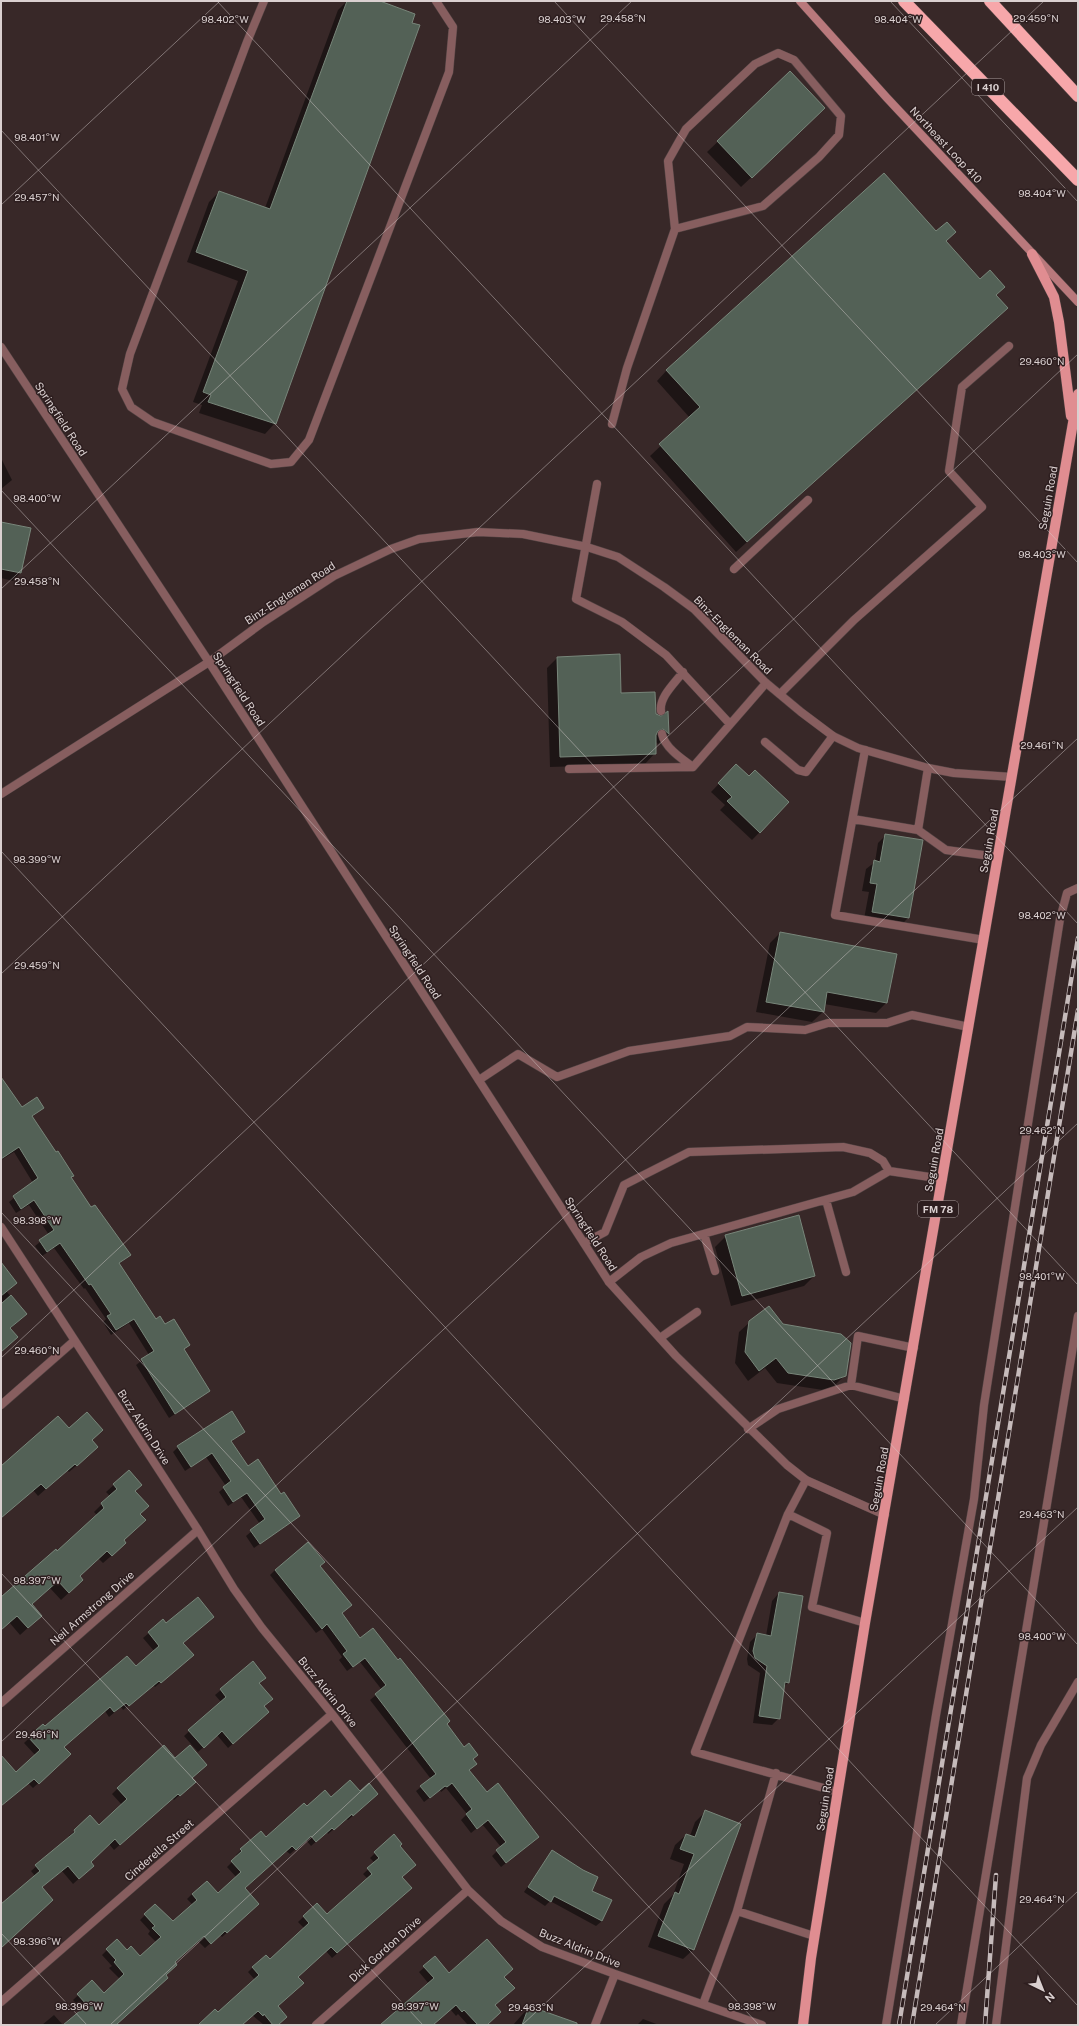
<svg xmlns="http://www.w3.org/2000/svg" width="1079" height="2026" font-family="'Public Sans',sans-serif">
<rect width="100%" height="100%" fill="#382828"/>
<path fill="#0007" d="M347 1H377L275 423 265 434 199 413 202 405 193 402 238 281 187 262 209 202 219 192 265 208 338 10Z
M790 73 813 119 741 187 707 152Z
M936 233 995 295 996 318 736 552 650 456 690 418 657 381 667 370Z
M1 458 12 480 1 489Z
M1 523 30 528 20 573 13 581 1 578Z
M557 658 655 715 661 718 667 713 668 734 658 744 655 741V753L645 764 550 767 547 668Z
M736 766 749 778 788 803 752 840 720 810 725 805 711 792Z
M886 835 908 918 900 926 864 919 869 892 862 891 866 869 875 862 878 843Z
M780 933 886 1003 876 1013 824 1004 823 1012 812 1022 756 1012 770 943Z
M1 1079 21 1108H43L32 1117 91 1209 130 1255 119 1264 156 1320 189 1345 183 1350 209 1391 169 1418 136 1365 149 1355 129 1323 111 1335 103 1322 106 1319 85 1288 84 1289 54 1248 42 1256 35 1246 49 1235 29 1205 16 1213 9 1202 33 1183 14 1152 1 1160Z
M726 1236 814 1276 804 1286 731 1306 715 1247Z
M1 1266 16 1283 7 1292 26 1314 10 1329 1 1352Z
M750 1322 782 1325 845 1375 834 1386 823 1390 777 1383 765 1368 748 1381 735 1363 739 1332Z
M69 1429 91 1441 89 1455 69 1472 67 1470 38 1496 33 1490 1 1518V1467Z
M244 1431 231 1442 248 1468 281 1495 299 1516 254 1548 246 1536 260 1524 241 1497 228 1506 219 1492 226 1486 206 1457 185 1471 173 1452 178 1447Z
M128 1472 140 1514 117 1551 103 1563 98 1558 79 1576 75 1587 61 1600 50 1588 31 1605 41 1616 20 1635 9 1622 1 1629V1593L4 1596 57 1552 97 1515 94 1512 110 1496 106 1492Z
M319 1566 341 1613 360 1639 446 1724 472 1759 469 1770 487 1793 532 1842 501 1867 492 1856 501 1847 482 1824 471 1833 461 1820 467 1814 446 1788 441 1792 440 1790 424 1802 416 1791 431 1779 370 1700 382 1690 360 1662 347 1671 339 1660 342 1657 322 1629 316 1633 270 1575 275 1570Z
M779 1593 788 1683 783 1687 779 1718 772 1725 753 1723 760 1673 748 1665 747 1659 750 1642 758 1634 766 1636 772 1601Z
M163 1621 182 1643 187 1660 155 1687 153 1685 123 1710 121 1707 109 1717 105 1711 63 1747 64 1759 33 1788 28 1783 1 1806V1762L16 1774 36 1756 24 1743 43 1725 45 1727 136 1667 154 1651 143 1638Z
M253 1663 265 1677 258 1684 263 1706V1717L228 1748 217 1735 198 1752 184 1736 221 1702 215 1695Z
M191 1778 189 1787 174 1800 172 1798 114 1850 109 1844 90 1862 93 1866 73 1884 62 1871 41 1888 1 1947V1906L35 1876 31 1871 70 1837 69 1836 90 1817 99 1827 122 1805 112 1794 118 1788Z
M360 1792 372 1799 348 1820 346 1819 328 1834 327 1832 311 1846 306 1840 290 1854 286 1851 244 1888 253 1909 222 1937 220 1935 205 1948 198 1941 103 2025H65L82 2010 73 2000 92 1982 104 1995 120 1979 109 1968 112 1966 102 1955 117 1940 127 1952 140 1957 156 1942 148 1934 150 1931 140 1920 145 1915 173 1922 193 1905 187 1899 192 1894 218 1895 237 1878 227 1867 237 1857 236 1855 241 1850 261 1833 266 1839 307 1807 331 1798Z
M705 1812 694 1949 683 1959 648 1947 664 1904 673 1895 684 1864 670 1859 675 1845 686 1835 690 1836 695 1822Z
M394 1835 399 1846 401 1877 406 1893 332 1958 326 1951 297 1977 276 2006 278 2025H264L252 2015 241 2025H200L218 2013 255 1980 248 1972 253 1967 269 1960 305 1929 298 1922 317 1904 327 1915 368 1879 363 1874 375 1863 370 1858Z
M552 1851 591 1891 602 1921 596 1926 550 1901 545 1906 524 1892Z
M435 1958 449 1974 503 1977 486 2025H468L458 2014 456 2016 450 2009 432 2025H382L429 1984 419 1972Z
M529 2007 559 2025H513Z
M54 2015 63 2025H42Z
M643 2019 659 2025H637Z"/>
<path fill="#536156" stroke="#78867a" d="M347 1H380L415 14 412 23 420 25 276 424 208 402 211 395 203 392 248 271 196 252 219 191 270 209Z
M790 71 825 108 752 178 717 141Z
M884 173 936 231 947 222 956 232 946 241 980 279 990 270 1005 287 996 295 1008 308 747 542 659 444 700 407 666 370Z
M1 522 31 528 21 573 1 569Z
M620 654 621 693 655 692 656 714 661 716 668 711 669 734 663 729 658 731 656 735V754L560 757 557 657Z
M736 764 749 776 755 770 789 802 760 833 727 801 732 797 718 783Z
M885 834 923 840 909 918 872 912 877 884 870 883 874 860 880 862Z
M780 932 897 954 887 1003 827 992 824 1012 766 1002Z
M1 1077 22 1107 37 1097 44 1108 32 1116 56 1152 58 1151 74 1176 71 1177 91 1207 95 1205 131 1255 119 1263 156 1319 160 1316 165 1324 174 1319 190 1345 184 1349 210 1391 175 1414 141 1359 154 1351 134 1319 116 1330 107 1316 111 1314 91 1284 89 1285 60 1243 47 1252 39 1240 54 1230 34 1200 21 1209 13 1196 38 1178 19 1147 1 1159Z
M799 1215 815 1276 742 1296 725 1235Z
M1 1262 17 1283 1 1296Z
M11 1295 27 1314 10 1328 18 1337 1 1352V1304Z
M769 1306 783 1324 841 1334 851 1343 846 1376 834 1380 788 1373 776 1358 759 1371 745 1352 749 1321Z
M232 1411 245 1432 231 1441 248 1466 258 1459 281 1494 284 1492 300 1516 260 1544 250 1530 265 1519 247 1493 233 1502 223 1487 231 1481 212 1453 191 1467 177 1446Z
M87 1412 103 1430 92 1440 98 1447 77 1466 75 1464 46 1489 41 1484 1 1518V1466L58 1416 69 1428Z
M129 1470 142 1485 135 1491 149 1506 140 1514 146 1520 124 1540 126 1543 112 1556 107 1551 80 1576 83 1580 69 1593 58 1581 32 1604 42 1616 28 1628 17 1616 1 1630V1597L56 1549 57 1551 104 1508 101 1503 117 1489 113 1484Z
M308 1542 325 1562 320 1566 352 1605 342 1613 360 1638 373 1628 398 1660 400 1658 450 1721 447 1724 464 1747 469 1743 478 1755 473 1759 477 1764 469 1770 487 1792 498 1783 539 1837 506 1863 496 1850 506 1842 488 1820 477 1829 466 1814 472 1809 452 1783 447 1787 445 1786 430 1798 420 1786 436 1774 375 1694 386 1685 365 1658 353 1667 343 1654 347 1651 327 1624 322 1629 275 1570Z
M779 1592 803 1596 789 1683 785 1682 780 1719 759 1716 767 1666 755 1658 753 1651 757 1633 771 1636Z
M198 1597 214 1617 183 1643 194 1655 161 1683 159 1681 129 1706 126 1703 114 1712 110 1707 64 1747 71 1754 39 1784 34 1779 1 1806V1755L16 1772 40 1750 28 1737 43 1724 45 1726 127 1656 136 1666 159 1646 148 1632 163 1619 166 1623Z
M253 1661 266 1678 259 1683 273 1699 264 1706 269 1712 233 1744 222 1731 204 1748 188 1730 226 1697 220 1689Z
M164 1745 175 1758 190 1745 207 1765 192 1778 196 1782 180 1796 178 1794 120 1845 115 1839 91 1862 94 1866 79 1879 68 1866 42 1887 53 1900 1 1948V1904L40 1871 35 1865 75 1832 74 1830 90 1815 99 1825 127 1799 117 1788Z
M350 1780 360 1791 369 1783 378 1794 353 1816 352 1814 334 1830 332 1828 316 1842 311 1836 296 1850 292 1846 245 1888 259 1904 227 1933 225 1931 211 1944 204 1936 175 1962 177 1965 166 1975 168 1978 116 2025H63L87 2005 77 1994 92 1980 104 1993 124 1974 114 1962 116 1960 106 1949 117 1939 127 1950 131 1946 140 1956 161 1937 152 1928 155 1926 144 1914 155 1904 173 1921 197 1900 192 1894 207 1881 218 1893 241 1872 231 1861 242 1851 240 1849 261 1831 266 1837 304 1803 307 1806 325 1790 331 1797Z
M705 1810 741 1824 694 1950 658 1936 675 1892 679 1894 694 1854 680 1849 686 1834 695 1837Z
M394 1834 402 1844 400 1846 416 1865 402 1877 412 1888 337 1953 331 1947 298 1977 304 1983 278 2006 287 2017 278 2025H273L264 2014 263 2016 258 2011 242 2025H198L215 2009 218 2012 259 1975 252 1967 266 1955 270 1959 309 1923 303 1916 317 1903 327 1914 372 1874 367 1868 379 1858 374 1852Z
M552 1850 583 1870 598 1877 592 1891 612 1900 602 1921 554 1896 551 1902 528 1887Z
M487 1939 513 1969 504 1977 515 1988 495 2005 501 2012 487 2025H478L464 2010 462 2012 456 2005 433 2025H380L434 1978 423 1966 435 1956 449 1973Z
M529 2006 577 2023V2025H522Z"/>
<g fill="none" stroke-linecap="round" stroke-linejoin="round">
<g stroke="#524343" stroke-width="9">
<path id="service" d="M264 1 247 42 130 354 122 389 131 407 153 422 271 464 291 462 309 440 449 72 453 27 436 1
M612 424 627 368 675 229 668 161 686 129 755 64 778 53 794 60 841 116 839 135 819 157 763 206 675 229
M597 484 576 599 622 622 666 655 730 724
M734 569 808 500
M780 694 854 620 982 507 949 471 962 387 1009 346
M661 711C659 697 675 683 683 672
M662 734C665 748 682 759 693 767
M765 742 798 770 806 772 833 736
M865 750 835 915 984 940
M928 768 918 830 946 850 998 857
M569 769 693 767 766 683
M853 819 918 830
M479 1080 518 1054 557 1077 629 1051 730 1036 747 1027 805 1030 828 1023H887L912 1015 969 1027
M826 1200 846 1272
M704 1234 715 1271
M584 1243 605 1232 624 1185 689 1152 843 1147 870 1153 883 1161 889 1171
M609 1282 641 1257 671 1243 853 1192 889 1171 943 1179
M660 1338 697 1312
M851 1385 858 1336 914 1348
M748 1429 778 1409 851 1385 905 1399
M806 1480 788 1514 695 1752 838 1792
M788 1514 827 1533 812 1607 865 1623
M737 1911 814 1936
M703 2004 737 1911 776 1773
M886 2025 936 1715 974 1499 984 1405 1060 919 1067 893 1078 888
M961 2025 1078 1316
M996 2025 1027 1778 1041 1745 1078 1682"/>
</g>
<g stroke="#524343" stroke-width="9">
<path id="minor" d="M1 347 209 662 609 1282 676 1356 787 1465 806 1480 885 1515
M1 1227 198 1530 234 1589 262 1628 332 1714 468 1890 501 1921 542 1947 615 1974 762 2025
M1 1405 74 1341
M1 1703 198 1530
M1 2002 332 1714
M316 2025 468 1890
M595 2025 615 1974"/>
</g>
<g stroke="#524343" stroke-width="9">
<path id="tertiary" d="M1 794 209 662 262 623 334 576 391 549 419 539 478 532 523 534 587 547 618 557 664 587 694 609 765 682 801 712 833 736 858 748 928 768 954 773 1012 777"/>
</g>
<g stroke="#524343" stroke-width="9">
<path id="secondary" d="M800 1 887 98 1078 302"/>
</g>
<g stroke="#524343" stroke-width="11">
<path id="primary" d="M1032 254 1054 297 1059 322 1071 416
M803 2025 811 1958 865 1623 1078 394"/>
</g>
<g stroke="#524343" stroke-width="13">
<path id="motorway" d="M904 1 1078 180
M990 1 1078 96"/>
</g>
<use href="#service" stroke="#875e5f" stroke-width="8"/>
<use href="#minor" stroke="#875e5f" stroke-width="8"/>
<use href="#tertiary" stroke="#875e5f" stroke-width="8"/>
<use href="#secondary" stroke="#b9797c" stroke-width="8"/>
<use href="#primary" stroke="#e08d91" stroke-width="10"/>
<use href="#motorway" stroke="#f7a7aa" stroke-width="12"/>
<g stroke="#c6bbbb" stroke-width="4.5">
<path id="rail" d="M899 2025 1078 938
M912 2025 1078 1010
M985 2025 996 1875"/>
</g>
<use href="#rail" stroke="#2d1e1f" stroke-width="3" stroke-dasharray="9" stroke-linecap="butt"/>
</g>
<path fill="none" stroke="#dad0d0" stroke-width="1" stroke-opacity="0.45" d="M217 1 1078 924M554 1 1078 563M890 1 1078 202M1 130 1078 1285M1 205 220 1M1 490 1078 1645M1 589 632 1M1 851 1078 2006M1 974 1044 1M1 1212 759 2025M1 1358 1078 354M1 1573 423 2025M1 1742 1078 738M1 1933 87 2025M110 2025 1078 1123M522 2025 1078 1507M935 2025 1078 1891"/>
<g text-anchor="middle" stroke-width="3" stroke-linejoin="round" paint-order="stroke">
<g fill="#2d1e1f" stroke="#a69b9b" stroke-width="1">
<rect x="972" y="79" width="32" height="16" rx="3"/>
<rect x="918" y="1201" width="40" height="16" rx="3"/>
</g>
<g font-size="10" font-weight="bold" fill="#dad0d0">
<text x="988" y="91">I 410</text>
<text x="938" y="1213">FM 78</text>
</g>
<g font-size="11" fill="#dad0d0" stroke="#2d1e1f">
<text transform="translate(946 145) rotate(47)" y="4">Northeast Loop 410</text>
<text transform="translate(61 419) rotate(57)" y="4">Springfield Road</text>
<text transform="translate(1048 498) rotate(-80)" y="4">Seguin Road</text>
<text transform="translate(290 593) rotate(-33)" y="4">Binz-Engleman Road</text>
<text transform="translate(733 635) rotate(45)" y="4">Binz-Engleman Road</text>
<text transform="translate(239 689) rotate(57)" y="4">Springfield Road</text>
<text transform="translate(989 841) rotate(-80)" y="4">Seguin Road</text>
<text transform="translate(415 962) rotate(57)" y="4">Springfield Road</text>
<text transform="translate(934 1160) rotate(-80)" y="4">Seguin Road</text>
<text transform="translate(591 1234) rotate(57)" y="4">Springfield Road</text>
<text transform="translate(144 1427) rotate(57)" y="4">Buzz Aldrin Drive</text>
<text transform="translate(879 1479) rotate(-80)" y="4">Seguin Road</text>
<text transform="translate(92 1608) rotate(-41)" y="4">Neil Armstrong Drive</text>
<text transform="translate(328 1692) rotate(51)" y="4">Buzz Aldrin Drive</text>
<text transform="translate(825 1799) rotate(-81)" y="4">Seguin Road</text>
<text transform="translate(159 1850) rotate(-41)" y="4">Cinderella Street</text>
<text transform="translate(580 1948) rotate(22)" y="4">Buzz Aldrin Drive</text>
<text transform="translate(385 1949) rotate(-42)" y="4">Dick Gordon Drive</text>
</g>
</g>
<g font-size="10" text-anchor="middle" fill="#dad0d0" stroke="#2d1e1f" stroke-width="3" stroke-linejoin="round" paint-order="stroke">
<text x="623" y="22">29.458°N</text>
<text x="1036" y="22">29.459°N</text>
<text x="225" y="23">98.402°W</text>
<text x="562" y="23">98.403°W</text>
<text x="898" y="23">98.404°W</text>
<text x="37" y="141">98.401°W</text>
<text x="1042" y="197">98.404°W</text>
<text x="37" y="201">29.457°N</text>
<text x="1042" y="365">29.460°N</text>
<text x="37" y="502">98.400°W</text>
<text x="1042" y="558">98.403°W</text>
<text x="37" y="585">29.458°N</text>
<text x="1042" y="749">29.461°N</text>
<text x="37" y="863">98.399°W</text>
<text x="1042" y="919">98.402°W</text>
<text x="37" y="969">29.459°N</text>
<text x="1042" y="1134">29.462°N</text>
<text x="37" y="1224">98.398°W</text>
<text x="1042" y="1280">98.401°W</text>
<text x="37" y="1354">29.460°N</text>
<text x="1042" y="1518">29.463°N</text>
<text x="37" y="1584">98.397°W</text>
<text x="1042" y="1640">98.400°W</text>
<text x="37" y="1738">29.461°N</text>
<text x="1042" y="1903">29.464°N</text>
<text x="37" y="1945">98.396°W</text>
<text x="79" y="2010">98.396°W</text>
<text x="415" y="2010">98.397°W</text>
<text x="752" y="2010">98.398°W</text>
<text x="531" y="2011">29.463°N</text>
<text x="943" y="2011">29.464°N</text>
</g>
<rect width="1079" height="2026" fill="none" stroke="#dad0d0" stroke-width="4"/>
<g transform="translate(1043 1990) rotate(137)" stroke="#2d1e1f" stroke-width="3" paint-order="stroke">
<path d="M0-3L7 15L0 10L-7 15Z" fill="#dad0d0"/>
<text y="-6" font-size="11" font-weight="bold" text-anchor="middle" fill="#dad0d0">N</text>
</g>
</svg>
